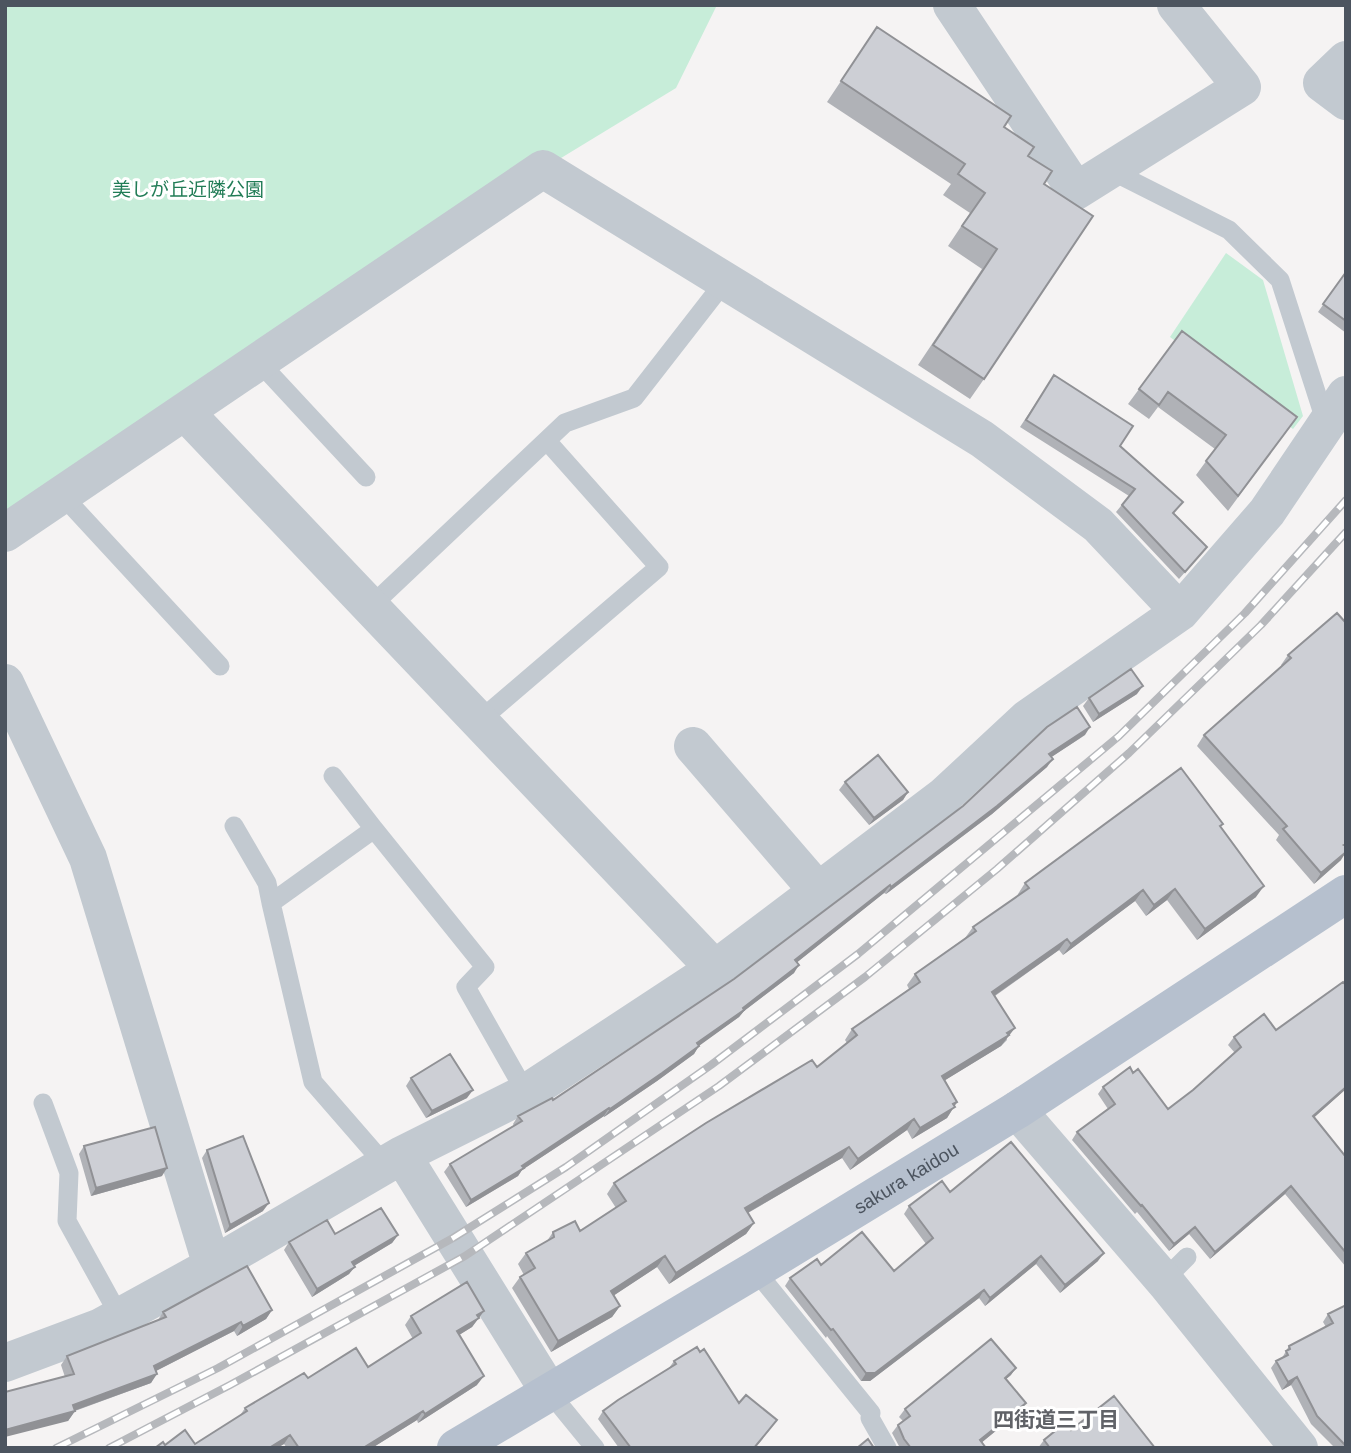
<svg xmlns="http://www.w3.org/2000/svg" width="1351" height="1453" font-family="Helvetica,'Noto Sans JP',sans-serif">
<rect width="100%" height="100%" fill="#f5f3f3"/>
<path fill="#c7edd9" d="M5 5H717L676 88 543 169 5 533Z
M1226 253 1263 280 1303 416 1293 429 1170 337Z"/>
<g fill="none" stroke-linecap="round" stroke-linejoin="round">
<path stroke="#c2c9d0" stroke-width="19" d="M1110 170 1229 230 1280 280 1326 423
M259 362 366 477
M62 495 220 666
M370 607 565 423 634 398 725 281
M479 721 659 567 547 441
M333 776 374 829
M234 826 267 883 271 903
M43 1103 69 1173 67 1221 120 1317
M386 1166 313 1082 271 903 374 829 485 967 466 987 526 1093
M755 1270 871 1413 870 1418 887 1448
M1167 1284 1175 1269 1187 1257
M550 1393 595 1448"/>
<path stroke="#c2c9d0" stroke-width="38" d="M952 5 1076 191 1242 87 1176 5
M1346 60 1322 83 1346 101
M185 412 715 969
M5 533 543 169 982 439 1098 525 1180 612
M5 683 88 858 212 1266
M693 746 818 891
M1017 1110 1167 1284 1299 1448
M402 1155 550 1393
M5 1363 101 1327 212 1266 402 1155 526 1093 715 969 944 796 1028 718 1180 612 1267 512 1346 395"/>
<path stroke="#b6c0ce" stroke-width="38" id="s1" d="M456 1448 755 1270 1017 1110 1346 894"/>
<g stroke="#b6b8bc" stroke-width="8">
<path id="rail" d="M56 1448 218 1368 453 1238 566 1167 711 1065 858 954 1119 736 1245 613 1346 500
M109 1448 230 1385 465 1256 719 1086 865 977 997 869 1129 753 1261 625 1346 532"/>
</g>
<use href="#rail" stroke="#fff" stroke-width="5" stroke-dasharray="16" stroke-linecap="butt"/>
</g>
<path fill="#b0b2b7" d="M877 27 1004 127 1028 156 1044 184 984 379 970 399 918 365 982 269 948 246 970 213 943 195 951 184 827 102Z
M1346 272V333L1318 312Z
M1182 331 1297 417 1228 511 1196 475 1215 449 1158 407 1149 419 1128 404Z
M1049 383 1120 446 1174 514 1201 554 1179 579 1116 512 1129 496 1020 427Z
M1337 613 1341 860 1314 884 1276 840 1279 835 1197 746 1204 735 1282 666 1281 665 1288 655Z
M1137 694 1093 722 1083 706 1089 698Z
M1085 735 1051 757 1047 767 992 814 886 894 884 893 797 962 794 973 744 1011 739 1017 699 1045 694 1054 657 1081 604 1117V1116L522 1170 518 1176 466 1207 444 1172 450 1164 514 1126 513 1124 518 1116 553 1100 734 979 963 806Z
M845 782 908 792 903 800 869 825 839 790Z
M1223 824 1220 827 1256 897 1197 940 1167 900 1146 916 1135 901 1063 955 1059 950 995 996 1007 1040 1001 1046 945 1080 957 1102 947 1118 912 1139 907 1130 850 1170 842 1158 748 1213 754 1223 746 1234 669 1284 657 1267 614 1295 620 1306 612 1317 551 1352 512 1288 520 1277 524 1275 518 1264 526 1253 547 1241 553 1232 580 1231 616 1208 607 1194 614 1183 817 1067 847 1043 845 1040 852 1029 909 989 907 985 915 974 965 938 973 927 1019 895 1018 894 1025 883Z
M1346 985V1089L1314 1117 1346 1157V1267L1285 1194 1210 1259 1189 1234 1169 1251 1137 1212 1135 1214 1072 1140 1077 1132 1108 1109 1098 1094 1103 1087 1133 1073 1168 1109 1193 1090 1235 1053 1228 1045 1234 1037 1276 1030Z
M411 1078 467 1098 426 1118 406 1086Z
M84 1146 162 1176 91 1196 79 1154Z
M207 1150 263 1211 225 1233 202 1158Z
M950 1192 1098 1261 1060 1293 1036 1264 985 1306 979 1298 870 1381H861L827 1336 826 1338 785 1286 790 1278 821 1265 894 1271 926 1244 904 1214 909 1206Z
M335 1234 398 1235 392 1243 354 1266 349 1274 312 1297 284 1250 289 1242Z
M1346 1305V1448H1335L1311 1424 1291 1385 1282 1390 1271 1368 1276 1361 1282 1358 1289 1346 1326 1327 1323 1322 1328 1314Z
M272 1310 266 1319 237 1336 234 1331 156 1371 151 1383 75 1411 68 1421 65 1377 61 1365 67 1356 158 1320 163 1312Z
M484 1311 472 1327 459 1335 477 1385 418 1423 417 1420 372 1448H287L284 1444 277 1448H155L165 1445 195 1444 239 1417 245 1408 308 1378 368 1367 413 1339 405 1325 411 1316Z
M700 1352 739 1403 771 1428 755 1448H619L598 1419 603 1411 669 1368 674 1361Z
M1011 1375 1006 1379 1026 1403 1020 1411 982 1442 986 1448H900L892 1433 898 1425 903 1421 899 1417 905 1409Z
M1071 1430 1155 1448H1038L1044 1440Z"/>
<path fill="#909195" d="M1143 686 1137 694 1093 722 1099 714Z
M1090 727 1085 735 1044 762 1049 754Z
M1053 759 1047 767 992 814 886 894 891 887Z
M908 792 903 800 869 825 874 818Z
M1346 852 1341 860 1314 884 1321 873Z
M890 885 884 893 790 968 795 960Z
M1264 886 1256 897 1197 940 1205 929Z
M1175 889 1167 900 1146 916 1154 905Z
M1143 890 1135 901 1063 955 1071 944Z
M1067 939 1059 950 984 1003 992 992Z
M799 965 794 973 744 1011 739 1017 692 1051 697 1043Z
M1015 1028 1001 1046 934 1087 942 1076Z
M699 1046 694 1054 657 1081 604 1117 610 1109Z
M1346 1087V1089L1308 1123 1313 1116Z
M473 1090 467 1098 426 1118 432 1111Z
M957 1102 947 1118 912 1139 920 1128Z
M609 1108 604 1116 522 1170 518 1176 466 1207 471 1200Z
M914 1119 907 1130 850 1170 858 1159Z
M849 1147 842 1158 737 1219 745 1208Z
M167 1168 162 1176 91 1196 96 1188Z
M1291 1186 1285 1194 1210 1259 1215 1252Z
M269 1203 263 1211 225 1233 230 1225Z
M754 1223 746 1234 669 1284 676 1273Z
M1195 1227 1189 1234 1169 1251 1174 1244Z
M398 1235 392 1243 347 1270 352 1262Z
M1104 1253 1098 1261 1060 1293 1065 1285Z
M665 1256 657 1267 604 1302 611 1291Z
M1041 1256 1036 1264 985 1306 990 1298Z
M355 1267 349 1274 312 1297 317 1289Z
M984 1290 979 1298 870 1381H861L866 1373Z
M620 1306 612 1317 551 1352 558 1341Z
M272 1310 266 1319 237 1336 243 1326Z
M484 1311 472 1327 451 1340 457 1331Z
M241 1322 234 1331 148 1375 154 1366Z
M1016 1368 1011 1375 999 1385 1005 1378Z
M157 1374 151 1383 68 1413 75 1411 68 1421 5 1437V1430Z
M484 1376 477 1385 418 1423 425 1414Z
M1297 1377 1291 1385 1282 1390 1288 1382Z
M1026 1403 1020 1411 975 1448 980 1440Z
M423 1411 417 1420 372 1448H363Z
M290 1435 284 1444 277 1448H269Z"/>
<path fill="#cdcfd5" stroke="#909195" stroke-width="2" d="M877 27 1011 116 1004 127 1034 147 1028 156 1052 171 1044 184 1093 216 984 379 933 345 997 249 962 226 985 193 958 174 965 164 841 81Z
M1346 272V321L1323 304Z
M1182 331 1297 417 1238 496 1206 461 1226 435 1168 392 1159 405 1139 389Z
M1054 375 1133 426 1120 446 1183 502 1173 513 1207 547 1185 572 1122 505 1135 489 1026 420Z
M1337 613 1346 623V844L1344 845 1346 846V852L1321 873 1283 829 1287 826 1204 735 1291 658 1288 655Z
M1131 669 1143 686 1099 714 1089 698Z
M1077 707 1090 727 1049 754 1053 759 997 806 891 887 890 885 795 960 799 965 743 1008 744 1010 697 1043 699 1046 662 1073 610 1109 609 1108 522 1166 524 1168 471 1200 450 1164 522 1121 518 1116 552 1098 553 1100 734 979 963 806 1047 727Z
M878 755 908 792 874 818 845 782Z
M1181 768 1223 824 1220 826 1264 886 1205 929 1175 889 1154 905 1143 890 1071 944 1067 939 992 992 1015 1028 1007 1033 1009 1035 942 1076 957 1102 953 1104 955 1107 920 1128 914 1119 858 1159 849 1147 745 1208 754 1223 676 1273 665 1256 611 1291 620 1306 558 1341 520 1277 535 1268 526 1253 554 1237 553 1232 575 1221 580 1231 626 1201 614 1183 706 1123 812 1060 817 1067 857 1035 852 1029 920 982 915 974 976 931 973 927 1029 888 1025 883Z
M1343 982 1346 985V1087L1313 1116 1346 1157V1253L1291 1186 1215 1252 1195 1227 1174 1244 1142 1205 1141 1206 1077 1132 1115 1104 1103 1087 1130 1067 1133 1073 1138 1069 1168 1109 1193 1090 1241 1047 1234 1037 1264 1014 1276 1030Z
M450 1054 473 1090 432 1111 411 1078Z
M155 1127 167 1168 96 1188 84 1146Z
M243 1136 269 1203 230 1225 207 1150Z
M1011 1142 1104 1253 1065 1285 1041 1256 990 1298 984 1290 875 1373H866L833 1329 831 1330 790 1278 817 1259 821 1265 862 1232 894 1271 933 1238 909 1206 942 1181 950 1192Z
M381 1208 398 1235 352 1262 355 1267 317 1289 289 1242 327 1220 335 1234Z
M247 1266 272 1310 243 1326 241 1322 154 1366 157 1374 73 1405 75 1411 5 1430V1392L74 1374 67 1356 166 1317 163 1312Z
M467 1282 484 1311 477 1315 479 1318 457 1331 484 1376 425 1414 423 1411 363 1448H299L290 1435 269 1448H155L163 1442 165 1445 185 1430 195 1444 247 1411 245 1408 304 1373 308 1378 356 1348 368 1367 421 1333 411 1316Z
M1346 1305V1446L1317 1416 1297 1377 1288 1382 1276 1361 1288 1355 1286 1351 1290 1349 1289 1346 1333 1323 1328 1314Z
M991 1339 1016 1368 1005 1378 1026 1403 980 1440 986 1448H911L904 1439 898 1425 910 1416 905 1409Z
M697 1347 700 1352 704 1349 739 1403 746 1395 777 1420 754 1448H631L603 1411 618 1400 676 1364 674 1361Z
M1114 1396 1155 1448H1050L1044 1440 1065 1423 1071 1430Z
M868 1439 874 1448H857Z"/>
<g text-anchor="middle" stroke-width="6" stroke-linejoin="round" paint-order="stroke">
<g font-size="19" fill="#217c56" stroke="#fff">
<text x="188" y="196">美しが丘近隣公園</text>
</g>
<g font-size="19" fill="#4c545f" stroke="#fff">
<text dy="7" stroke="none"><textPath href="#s1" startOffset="525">sakura kaidou</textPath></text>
</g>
<g font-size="21" font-weight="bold" fill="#606267" stroke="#fff">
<text x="1056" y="1427">四街道三丁目</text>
</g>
</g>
<rect width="1351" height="1453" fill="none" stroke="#4c545f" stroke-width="14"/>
</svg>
